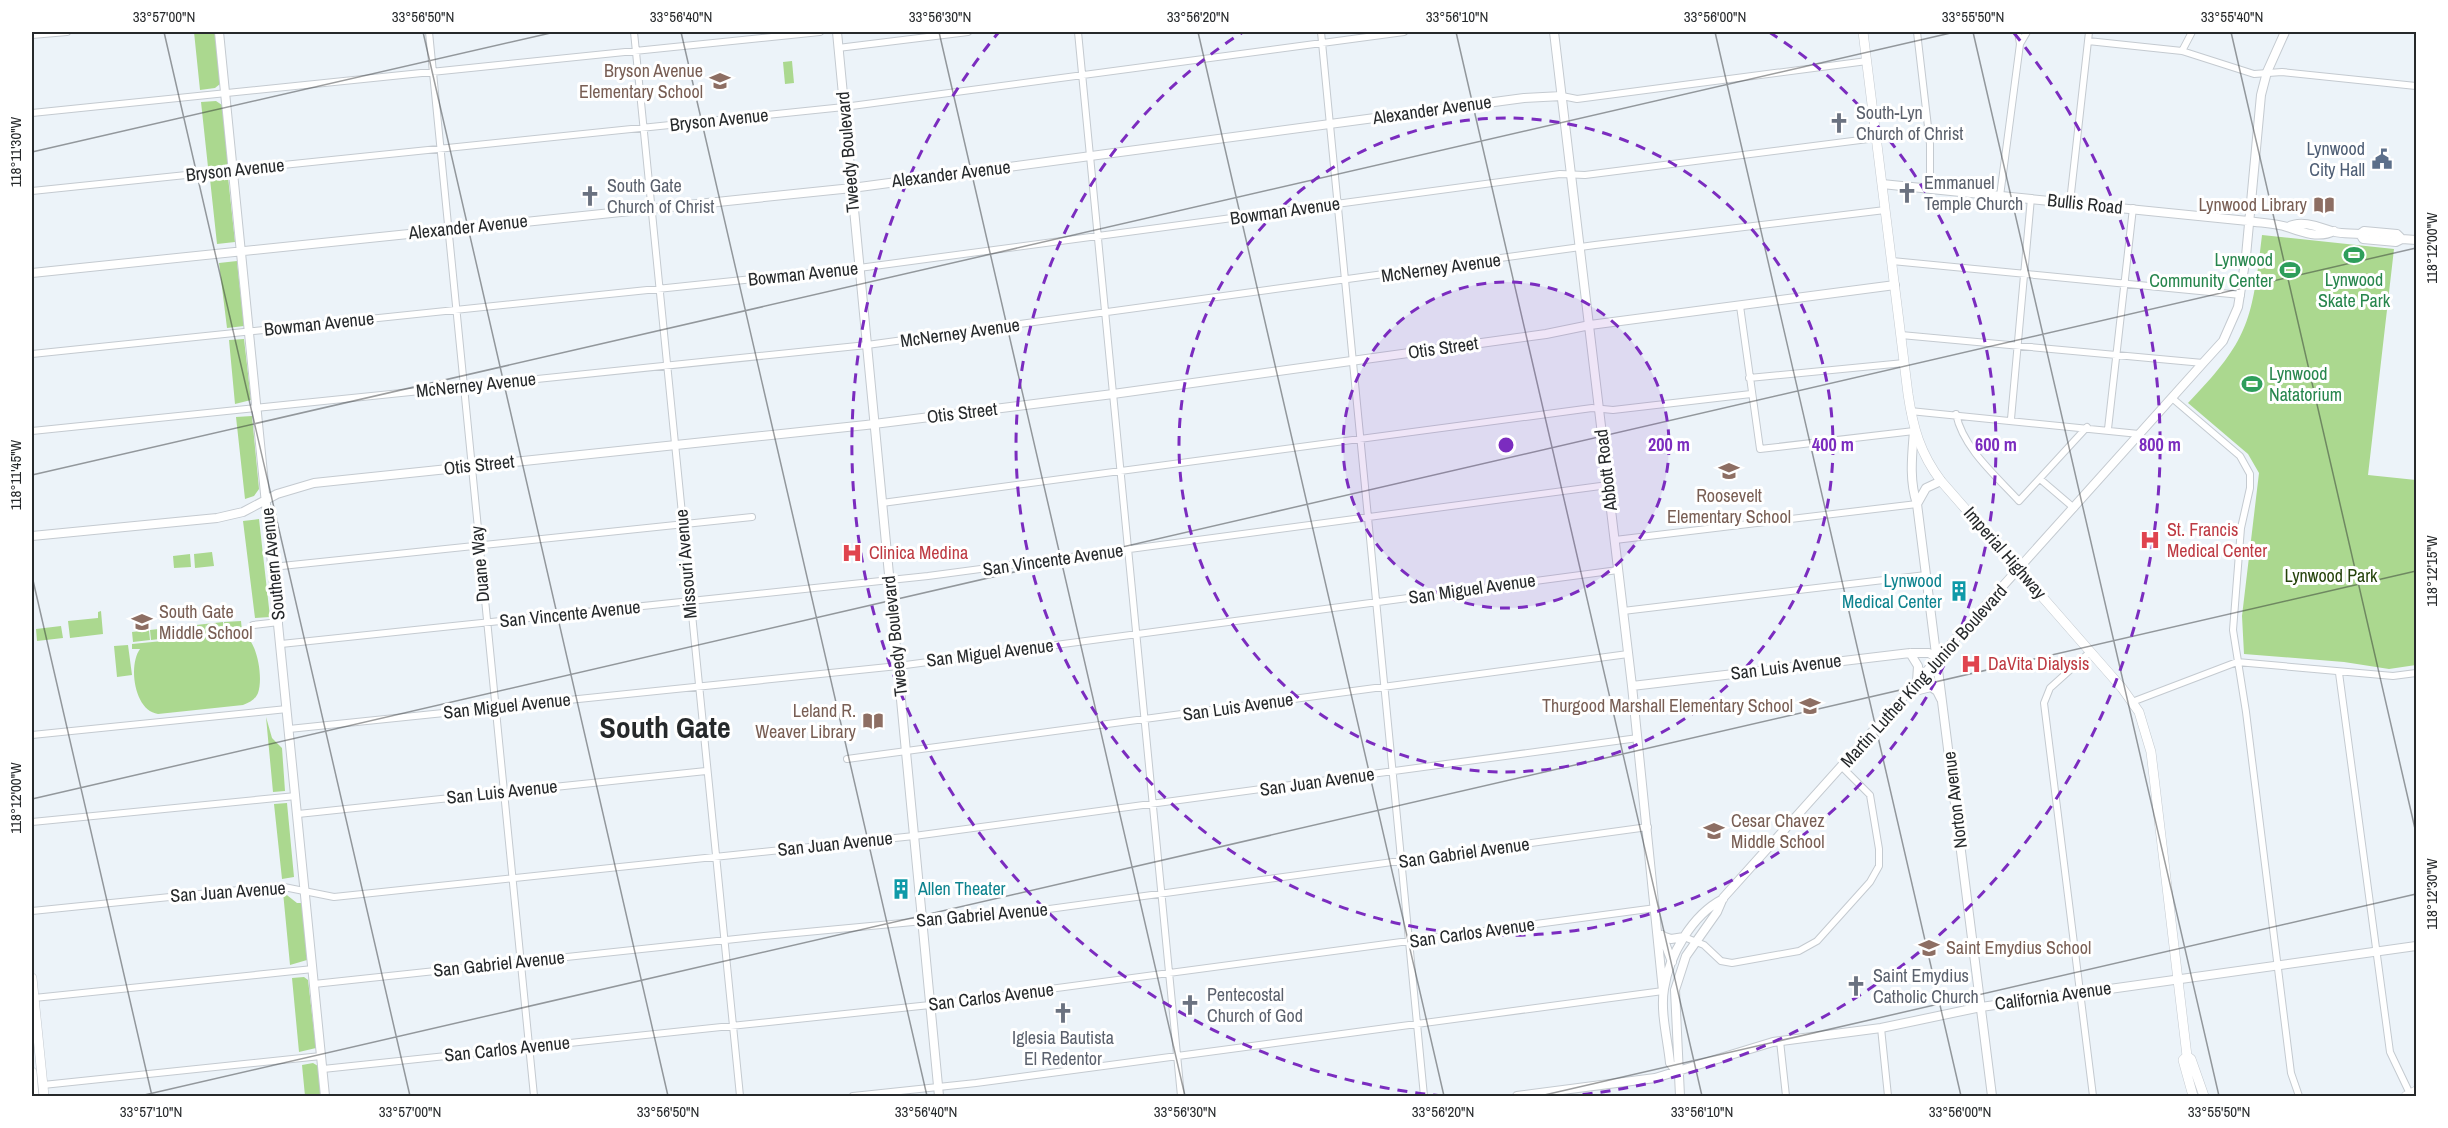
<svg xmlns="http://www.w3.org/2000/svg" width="2448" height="1128" font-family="'Archivo Narrow',sans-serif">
<rect width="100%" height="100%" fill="#ecf3f9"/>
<path fill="#abd88f" d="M194 32H215L220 84 215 88 200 90Z
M792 61 794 83 785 84 783 62Z
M216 101 222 105 228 165 208 167 201 102Z
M228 177 235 242 217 244 210 179Z
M2262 235 2394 249 2368 475 2416 480V665L2389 669 2344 662 2244 654 2242 616 2259 473 2248 454 2188 403C2249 340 2252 321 2262 235Z
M237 261 244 326 227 328 219 263Z
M244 339 251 400 235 404 229 340Z
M252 416 259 489 254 496 245 499 236 417Z
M259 519 270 617 255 618 243 521Z
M212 552 214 566 195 568 194 554Z
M190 554 191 567 174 568 173 556Z
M101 611 103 634 70 638 68 621 98 618V612Z
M241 621 242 631 225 632 224 622Z
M223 622 224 632 207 634 205 624Z
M205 624 206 634 188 636 187 626Z
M61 626 63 638 37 641 36 629Z
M186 626 187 636 170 638 169 628Z
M167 628 168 638 151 640 150 630Z
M149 630 150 640 133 642 132 632Z
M254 632V636L248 638C258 648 263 679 258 693 255 700 250 702 243 705L158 714C134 711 128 665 140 649H132V644Z
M128 645 132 675 117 677 114 646Z
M266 717 272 738 282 748 285 791 273 792Z
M287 803 294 877 282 879 274 804Z
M283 892 297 903H301L303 910 307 960 290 965Z
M304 977 308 980 316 1048 299 1052 292 978Z
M313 1063 318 1066 321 1096H305L302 1065Z"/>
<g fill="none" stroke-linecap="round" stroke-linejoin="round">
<g stroke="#c4cad0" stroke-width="8">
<path id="street" d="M429 32 534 1096
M634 32 740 1096
M1078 32 1181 1096
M1321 32 1424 1096
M1917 32 1930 144V188
M32 35 67 32
M2088 41 2182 51 2254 74 2282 72 2416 86
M2020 44 2027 32
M838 48 968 32
M2182 51 2192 32
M1562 96 1577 99 1867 61
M32 113 820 32
M32 191 844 107 1404 32
M2000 196 2020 44 2018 32
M2070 202 2089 32
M1892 261 2241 295
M1740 306 1760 449 1914 431
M1901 335 2203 363
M32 354 859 268 1560 174 1585 175 1876 138
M1749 378 1904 363
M2172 398 2240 456 2250 474V488L2241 528 2233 630 2246 712 2291 1073 2299 1096
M1910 411 2139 434
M1956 414C1963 448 1996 476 2019 501L2087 427
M2011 419 2031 198
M2108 429 2133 208
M32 431 867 345 1595 245 1885 210
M2040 479 2074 508
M882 503 1592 408 1613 410 1751 394
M1615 540 1917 504
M272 567 752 517
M1623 611 1926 575
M253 625 279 622
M281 644 928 576 1608 485
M2090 652 2050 688 2044 703 2093 1096
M2339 673 2390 1052 2411 1096
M2132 702 2237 662 2393 676 2416 673
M289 729 898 666 1618 570
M32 735 287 709
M847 759 1628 654
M298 814 706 771
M32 822 296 796
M32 911 279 886 334 897 914 836 1638 738
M1684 937 1704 945 1721 961 1732 963 1799 951 1817 941 1870 882 1879 866V849L1870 795 1842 767
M314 984 764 936 913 922 983 918 1648 827
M34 998 313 969
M1881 1028 1888 1096
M1780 1041 1786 1096
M323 1069 930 1005 1656 908
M43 1085 321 1056
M853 1096 976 1083 1663 991"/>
</g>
<g stroke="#c4cad0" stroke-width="10">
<path id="secondary" d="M219 32 325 1096
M837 32 939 1096
M1554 32 1632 686 1663 991
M1882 184 2248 221C2260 223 2276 223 2287 227 2301 232 2319 239 2334 231
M2288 227C2302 219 2321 228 2335 232 2343 234 2352 233 2360 234L2364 231 2397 234 2402 239
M2360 234 2363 239 2396 242 2402 239 2416 240
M32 273 852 188 1524 98 1562 96
M1914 431C1912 456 1909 480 1917 504L1992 1096
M1917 504 1926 488 1941 481
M32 536 217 518 243 512 277 494 314 483 866 425 1113 394 1546 334 1590 325 1895 285
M1910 653 1918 666 1917 682
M1632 686 1910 653H1929L1938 659
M1911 692 1931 687 1937 691 1941 699
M1662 935 1672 962
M1662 936 1671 939 1684 937
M1678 1073 1670 1063C1668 1041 1660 1012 1664 989 1669 955 1692 915 1723 899
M1517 1096 1655 1078 1773 1042 1881 1028 1981 1007 2416 946
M1680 1096 1675 990 1686 956 1717 912 1723 898 2203 363 2223 341 2238 307 2246 256 2261 95 2267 72 2285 32"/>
</g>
<g stroke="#c4cad0" stroke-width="10">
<path id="primary" d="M1863 32 1908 394C1913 428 1920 453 1941 481L2122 688 2139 712 2151 752 2187 1056 2183 1060 2193 1096
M32 978 44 1096
M2187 1056 2191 1059 2204 1096
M32 1072 34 1096
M2406 1096 2416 1091"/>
</g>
<use href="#street" stroke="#fff" stroke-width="6"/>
<use href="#secondary" stroke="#fff" stroke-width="8"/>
<use href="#primary" stroke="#fff" stroke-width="9"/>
</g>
<path fill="none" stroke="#26292b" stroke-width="1.5" stroke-opacity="0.45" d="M164 32 410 1096M423 32 668 1096M681 32 927 1096M939 32 1185 1096M1198 32 1444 1096M1456 32 1702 1096M1715 32 1961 1096M1973 32 2219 1096M2231 32 2416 833M32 152 555 32M32 475 1955 32M32 576 152 1096M32 799 2416 248M140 1096 2416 571M1540 1096 2416 894"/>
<circle cx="1506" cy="445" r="163" fill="#7b2cbf" fill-opacity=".12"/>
<g fill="none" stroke="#7b2cbf" stroke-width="3" stroke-dasharray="10 8">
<circle cx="1506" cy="445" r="163"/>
<circle cx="1506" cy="445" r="327"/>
<path d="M1769 32A490 490 0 1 1 1243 32"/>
<path d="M1443 1096A654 654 0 0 1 998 33M2014 33A654 654 0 0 1 1569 1096"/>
</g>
<defs>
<g id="school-bare" transform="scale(1.62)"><path d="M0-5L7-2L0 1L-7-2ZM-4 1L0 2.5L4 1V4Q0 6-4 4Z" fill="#8d6e63" stroke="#fff" stroke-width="2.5" paint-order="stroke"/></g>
<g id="church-bare" transform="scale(1.62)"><path d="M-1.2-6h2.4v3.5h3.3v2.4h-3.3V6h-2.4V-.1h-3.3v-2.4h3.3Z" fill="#6b7280" stroke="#fff" stroke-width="2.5" paint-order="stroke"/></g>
<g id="civic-bare" transform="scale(1.62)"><path d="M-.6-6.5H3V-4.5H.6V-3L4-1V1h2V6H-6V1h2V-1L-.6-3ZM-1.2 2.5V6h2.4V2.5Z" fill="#5c6f8a" stroke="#fff" stroke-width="2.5" paint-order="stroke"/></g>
<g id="library-bare" transform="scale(1.62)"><path d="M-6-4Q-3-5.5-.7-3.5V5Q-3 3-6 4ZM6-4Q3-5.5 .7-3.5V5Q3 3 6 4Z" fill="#8d6e63" stroke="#fff" stroke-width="2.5" paint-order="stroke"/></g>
<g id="stadium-bare" transform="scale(1.62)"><path d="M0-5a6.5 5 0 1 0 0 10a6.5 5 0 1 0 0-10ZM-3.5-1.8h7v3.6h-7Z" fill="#2e9e5b" stroke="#fff" stroke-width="2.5" paint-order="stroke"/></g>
<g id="hospital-bare" transform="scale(1.62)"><path d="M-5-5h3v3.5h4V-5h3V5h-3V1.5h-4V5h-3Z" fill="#e0444e" stroke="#fff" stroke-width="2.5" paint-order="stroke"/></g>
<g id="building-bare" transform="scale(1.62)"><path d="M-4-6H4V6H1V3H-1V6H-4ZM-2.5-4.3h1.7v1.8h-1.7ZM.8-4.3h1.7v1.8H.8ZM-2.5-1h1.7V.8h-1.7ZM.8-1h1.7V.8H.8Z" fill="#0f9aa8" stroke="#fff" stroke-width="2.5" paint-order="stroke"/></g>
</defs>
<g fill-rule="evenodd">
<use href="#school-bare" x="720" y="81"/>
<use href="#church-bare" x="1839" y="123"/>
<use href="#civic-bare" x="2382" y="159"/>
<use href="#church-bare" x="1907" y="193"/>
<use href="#church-bare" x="590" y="196"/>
<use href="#library-bare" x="2324" y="205"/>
<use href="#stadium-bare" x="2354" y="255"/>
<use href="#stadium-bare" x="2290" y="270"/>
<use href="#stadium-bare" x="2252" y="384"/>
<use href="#school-bare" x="1729" y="471"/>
<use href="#hospital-bare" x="2150" y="540"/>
<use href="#hospital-bare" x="852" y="553"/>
<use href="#building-bare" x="1959" y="591"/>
<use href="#school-bare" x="142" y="622"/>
<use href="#hospital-bare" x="1971" y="664"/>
<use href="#school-bare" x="1810" y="706"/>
<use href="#library-bare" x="873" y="721"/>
<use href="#school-bare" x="1714" y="831"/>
<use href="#building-bare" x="901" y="889"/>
<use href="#school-bare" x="1929" y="948"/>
<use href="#church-bare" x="1856" y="986"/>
<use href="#church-bare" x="1190" y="1005"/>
<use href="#church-bare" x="1063" y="1013"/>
</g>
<g text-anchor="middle" stroke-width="6" stroke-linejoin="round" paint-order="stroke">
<g font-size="18" fill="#785e54" stroke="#fff" text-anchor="end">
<text x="703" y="77">Bryson Avenue<tspan x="703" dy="21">Elementary School</tspan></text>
<text x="2307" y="211">Lynwood Library</text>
<text x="1729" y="502" text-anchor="middle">Roosevelt<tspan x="1729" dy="21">Elementary School</tspan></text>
<text x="159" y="618" text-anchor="start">South Gate<tspan x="159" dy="21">Middle School</tspan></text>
<text x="1793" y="712">Thurgood Marshall Elementary School</text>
<text x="856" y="717">Leland R.<tspan x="856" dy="21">Weaver Library</tspan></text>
<text x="1731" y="827" text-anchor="start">Cesar Chavez<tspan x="1731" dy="21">Middle School</tspan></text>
<text x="1946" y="954" text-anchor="start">Saint Emydius School</text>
</g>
<g font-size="18" fill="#26292b" stroke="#fff">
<text transform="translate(1432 110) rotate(-8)" y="6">Alexander Avenue</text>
<text transform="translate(719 120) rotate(-6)" y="6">Bryson Avenue</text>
<text transform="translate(848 152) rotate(-95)" y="6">Tweedy Boulevard</text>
<text transform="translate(235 170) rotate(-6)" y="6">Bryson Avenue</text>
<text transform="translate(951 174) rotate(-7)" y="6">Alexander Avenue</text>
<text transform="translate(2085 204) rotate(6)" y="6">Bullis Road</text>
<text transform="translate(1285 211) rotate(-8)" y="6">Bowman Avenue</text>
<text transform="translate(468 227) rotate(-6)" y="6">Alexander Avenue</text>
<text transform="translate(1441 268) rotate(-8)" y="6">McNerney Avenue</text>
<text transform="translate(803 274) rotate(-6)" y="6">Bowman Avenue</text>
<text transform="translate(319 324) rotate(-6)" y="6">Bowman Avenue</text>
<text transform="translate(960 333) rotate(-8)" y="6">McNerney Avenue</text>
<text transform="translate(1443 348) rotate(-8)" y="6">Otis Street</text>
<text transform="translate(476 385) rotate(-6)" y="6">McNerney Avenue</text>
<text transform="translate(962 413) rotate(-7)" y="6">Otis Street</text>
<text transform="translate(479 465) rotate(-6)" y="6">Otis Street</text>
<text transform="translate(1606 470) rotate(-97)" y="6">Abbott Road</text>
<text transform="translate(2005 553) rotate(49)" y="6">Imperial Highway</text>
<text transform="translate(1053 560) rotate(-8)" y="6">San Vincente Avenue</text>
<text transform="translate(273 564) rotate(-96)" y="6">Southern Avenue</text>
<text transform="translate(480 564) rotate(-95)" y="6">Duane Way</text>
<text transform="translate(686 564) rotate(-95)" y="6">Missouri Avenue</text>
<text transform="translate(1472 589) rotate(-8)" y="6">San Miguel Avenue</text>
<text transform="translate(570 614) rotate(-6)" y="6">San Vincente Avenue</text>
<text transform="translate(895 636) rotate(-96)" y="6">Tweedy Boulevard</text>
<text transform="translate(990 653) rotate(-7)" y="6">San Miguel Avenue</text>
<text transform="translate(1786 667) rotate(-7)" y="6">San Luis Avenue</text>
<text transform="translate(1924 676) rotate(-48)" y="6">Martin Luther King Junior Boulevard</text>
<text transform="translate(507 706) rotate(-6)" y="6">San Miguel Avenue</text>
<text transform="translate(1238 707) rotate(-8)" y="6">San Luis Avenue</text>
<text transform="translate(1317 782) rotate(-8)" y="6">San Juan Avenue</text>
<text transform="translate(502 792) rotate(-6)" y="6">San Luis Avenue</text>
<text transform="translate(1955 800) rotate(-97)" y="6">Norton Avenue</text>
<text transform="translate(835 844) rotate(-6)" y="6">San Juan Avenue</text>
<text transform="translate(1464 853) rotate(-8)" y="6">San Gabriel Avenue</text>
<text transform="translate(228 892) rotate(-4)" y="6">San Juan Avenue</text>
<text transform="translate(982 915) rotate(-5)" y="6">San Gabriel Avenue</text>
<text transform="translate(1472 933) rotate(-8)" y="6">San Carlos Avenue</text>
<text transform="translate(499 964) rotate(-6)" y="6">San Gabriel Avenue</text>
<text transform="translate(2053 996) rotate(-8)" y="6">California Avenue</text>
<text transform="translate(991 997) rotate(-7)" y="6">San Carlos Avenue</text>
<text transform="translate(507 1049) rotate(-6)" y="6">San Carlos Avenue</text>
</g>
<g font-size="18" fill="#5b616d" stroke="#fff" text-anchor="start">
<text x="1856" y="119">South-Lyn<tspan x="1856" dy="21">Church of Christ</tspan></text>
<text x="1924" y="189">Emmanuel<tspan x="1924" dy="21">Temple Church</tspan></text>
<text x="607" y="192">South Gate<tspan x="607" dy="21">Church of Christ</tspan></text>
<text x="1873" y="982">Saint Emydius<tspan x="1873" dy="21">Catholic Church</tspan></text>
<text x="1207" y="1001">Pentecostal<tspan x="1207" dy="21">Church of God</tspan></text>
<text x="1063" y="1044" text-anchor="middle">Iglesia Bautista<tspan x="1063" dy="21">El Redentor</tspan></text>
</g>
<g font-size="18" fill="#4e5e75" stroke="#fff" text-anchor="end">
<text x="2365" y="155">Lynwood<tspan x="2365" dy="21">City Hall</tspan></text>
</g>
<g font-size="18" fill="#27864d" stroke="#fff" text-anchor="end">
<text x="2273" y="266">Lynwood<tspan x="2273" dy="21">Community Center</tspan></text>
<text x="2354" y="286" text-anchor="middle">Lynwood<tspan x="2354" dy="21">Skate Park</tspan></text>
<text x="2269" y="380" text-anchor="start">Lynwood<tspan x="2269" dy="21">Natatorium</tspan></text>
</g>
<g font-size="18" fill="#be3a42" stroke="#fff" text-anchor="start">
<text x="2167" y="536">St. Francis<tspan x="2167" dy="21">Medical Center</tspan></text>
<text x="869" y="559">Clinica Medina</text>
<text x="1988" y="670">DaVita Dialysis</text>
</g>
<g font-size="18" fill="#25430b" stroke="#fff">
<text x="2331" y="582">Lynwood Park</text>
</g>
<g font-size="18" fill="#0d838f" stroke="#fff" text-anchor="end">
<text x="1942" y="587">Lynwood<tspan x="1942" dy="21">Medical Center</tspan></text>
<text x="918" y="895" text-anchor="start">Allen Theater</text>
</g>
<g font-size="30" font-weight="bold" fill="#26292b" stroke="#fff">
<text x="665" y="738">South Gate</text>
</g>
</g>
<circle cx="1506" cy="445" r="9" fill="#7b2cbf" stroke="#fff" stroke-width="3"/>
<g font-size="18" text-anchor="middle" font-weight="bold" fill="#7b2cbf" stroke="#fff" stroke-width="6" stroke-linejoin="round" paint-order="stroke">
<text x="1669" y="451">200 m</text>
<text x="1833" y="451">400 m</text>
<text x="1996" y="451">600 m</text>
<text x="2160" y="451">800 m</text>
</g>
<rect width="2448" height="1128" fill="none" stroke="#ffffff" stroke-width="66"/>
<rect x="33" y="33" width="2382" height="1062" fill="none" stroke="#26292b" stroke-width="2"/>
<g font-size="15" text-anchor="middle" fill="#26292b">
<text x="164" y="22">33°57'00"N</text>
<text x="423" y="22">33°56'50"N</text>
<text x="681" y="22">33°56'40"N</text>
<text x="940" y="22">33°56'30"N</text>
<text x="1198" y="22">33°56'20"N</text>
<text x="1457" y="22">33°56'10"N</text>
<text x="1715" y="22">33°56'00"N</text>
<text x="1973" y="22">33°55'50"N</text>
<text x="2232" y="22">33°55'40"N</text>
<text transform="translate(16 152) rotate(-90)" y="5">118°11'30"W</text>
<text transform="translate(2432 248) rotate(-90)" y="5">118°12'00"W</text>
<text transform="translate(16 475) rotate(-90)" y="5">118°11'45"W</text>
<text transform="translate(2432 571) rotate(-90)" y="5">118°12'15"W</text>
<text transform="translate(16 798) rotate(-90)" y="5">118°12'00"W</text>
<text transform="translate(2432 894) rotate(-90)" y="5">118°12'30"W</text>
<text x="151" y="1117">33°57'10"N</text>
<text x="410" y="1117">33°57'00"N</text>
<text x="668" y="1117">33°56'50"N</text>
<text x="926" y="1117">33°56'40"N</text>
<text x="1185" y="1117">33°56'30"N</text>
<text x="1443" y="1117">33°56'20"N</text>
<text x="1702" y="1117">33°56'10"N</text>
<text x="1960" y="1117">33°56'00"N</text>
<text x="2219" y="1117">33°55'50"N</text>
</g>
</svg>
